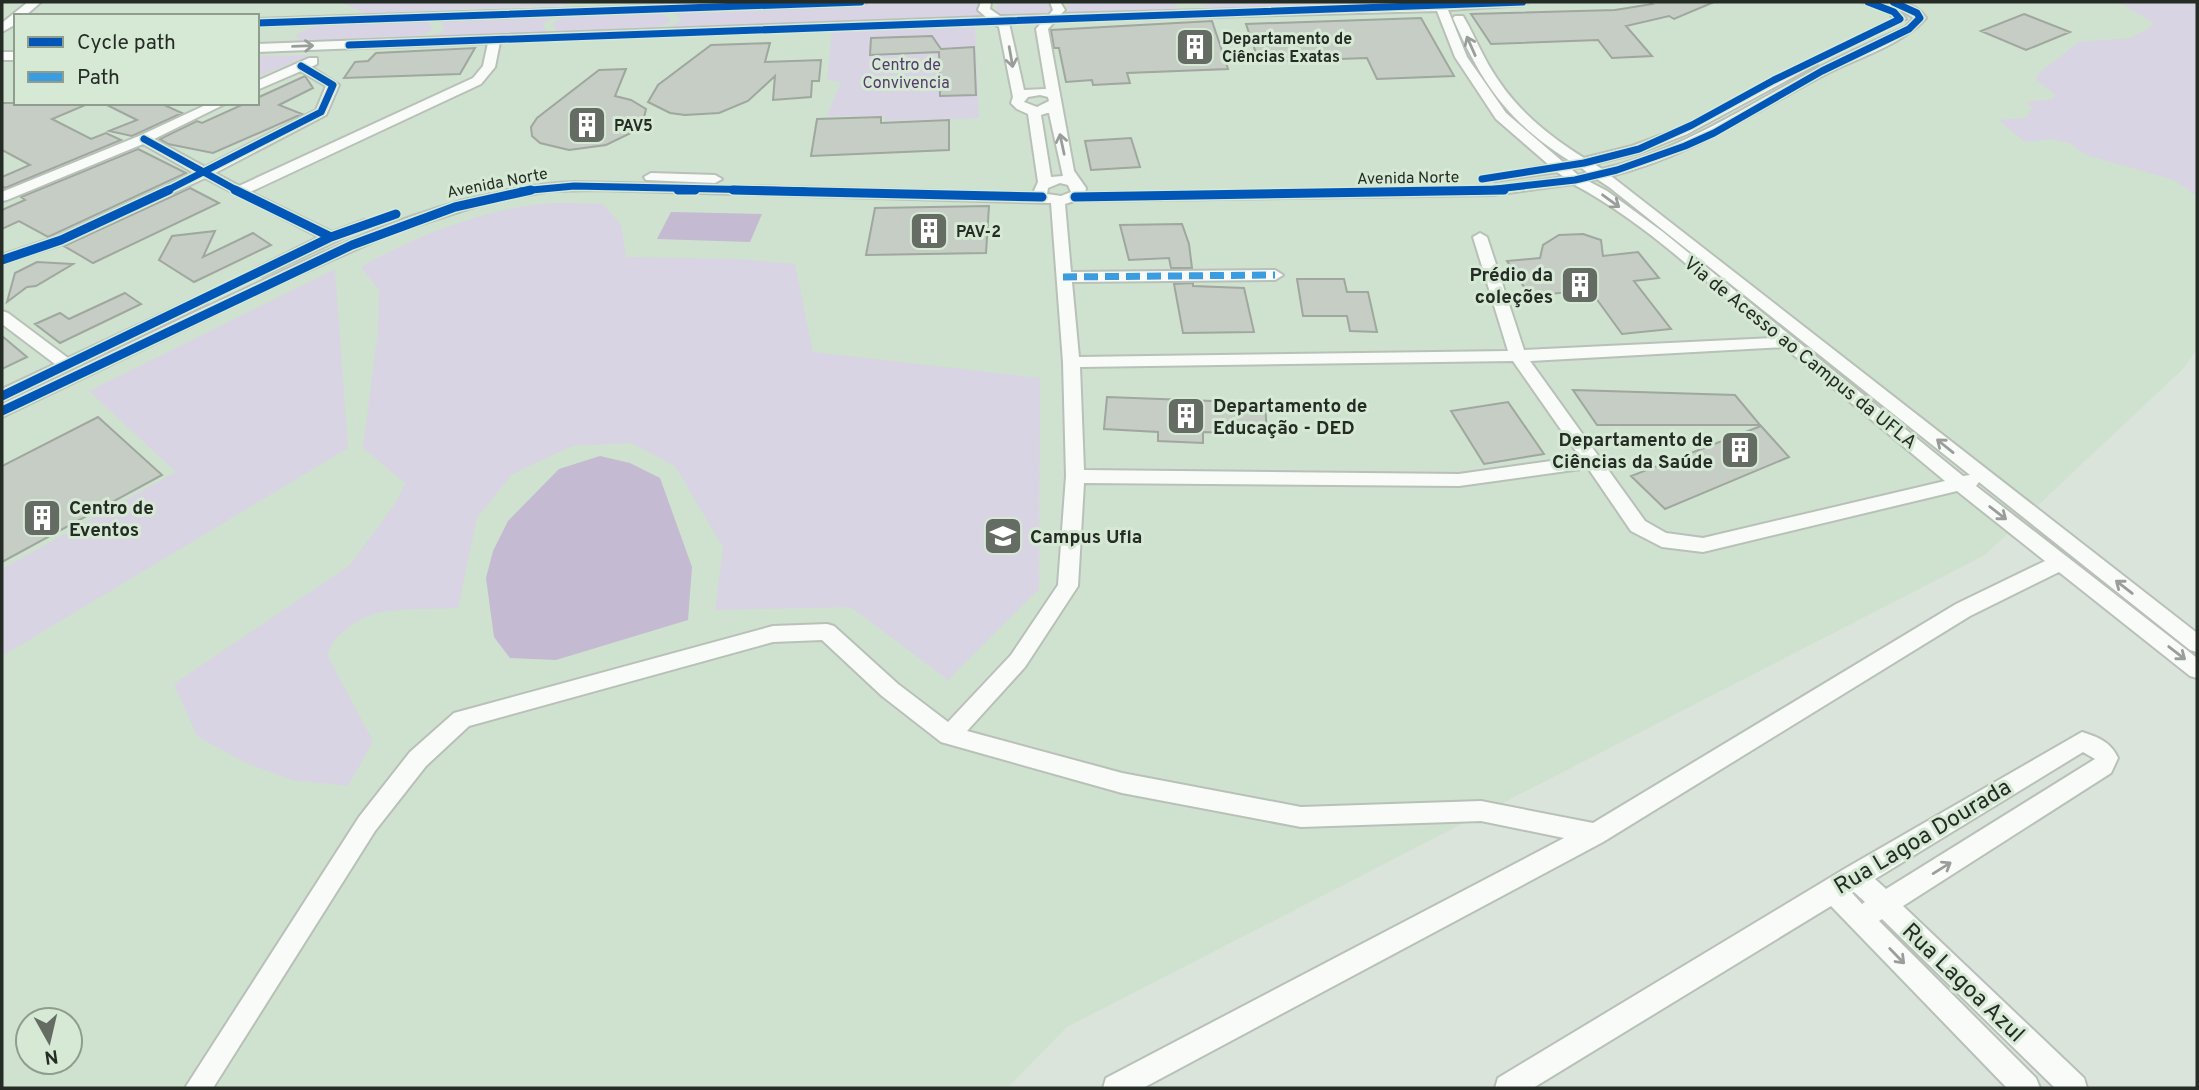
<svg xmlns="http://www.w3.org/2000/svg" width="2199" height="1090" font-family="Overpass,sans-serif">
<rect width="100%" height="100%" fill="#dae4da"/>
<path fill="#cfe1cf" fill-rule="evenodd" d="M2 2H2197V349L2185 367 1985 555 1067 1027 1007 1088H2ZM16 16H257V103H16ZM28 1020H70V1062H28Z"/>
<path fill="#d9d4e3" d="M340 2H564L571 5 365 13Z
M925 2H980L977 7 986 17 663 31 682 20 669 10Z
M998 2H1048L1053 8 1052 12 1047 15 1001 16 996 11Z
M1066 2H1179L1175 8 1160 12 1065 15 1069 10Z
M1200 2H1417L1216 9 1203 6Z
M2119 2H2197V196L2174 180 2086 155 2071 144 2054 139 2025 142 1998 120 2026 118 2032 107 2026 102 2053 99 2055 94 2036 80 2038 74 2079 42 2130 38 2151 27 2152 22Z
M660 11 672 21 650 32 558 35 553 24 564 14Z
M556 14 543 25 548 36 420 41 445 30 439 19Z
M428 19 433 30 410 41 302 43 295 35 322 23Z
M975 24 979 118 885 121 884 116H827L841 82 827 80 832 30Z
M311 55 257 77V56Z
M603 204 621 225 626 257 737 259 795 264 813 352 1040 378 1039 589 948 680 851 607 715 610 723 547 675 466 631 443 572 446 512 474 477 518 458 608C436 609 393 608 374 614 357 619 327 639 328 657L373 741 348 786 293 780 246 763 197 736 174 684 350 565 397 501 405 483 363 448 378 330 379 291 361 267C413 237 473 214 533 205 555 202 580 204 603 204Z
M335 269 348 448 2 656V569L176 472 89 391Z"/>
<path fill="#c4bad2" d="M671 212 762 214 750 242 657 239Z
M600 456 630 463 660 478 692 567 688 620 556 660 510 658 494 637 486 578 493 551 508 521 559 469Z"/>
<path fill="#c5cdc5" stroke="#9fa79f" stroke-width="2" d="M1648 2H1714L1674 19 1669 16 1626 26 1652 56 1612 58 1598 40 1491 44 1471 14 1615 10 1652 4Z
M2024 14 2070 32 2026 50 1981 31Z
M1421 18 1454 76 1377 79 1367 58 1259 62 1246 24Z
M1212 21 1228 69 1127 73 1130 83 1093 85 1092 80 1066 82 1059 48H1054L1051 30Z
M932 36 941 49 974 47 976 95 940 96 939 52 870 55 871 38Z
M770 43 765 62 821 60 819 81H812L811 97 773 100 775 76 748 101 719 113 685 115 670 113 648 102 658 85 711 45Z
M475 48 460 74 344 78 355 62 368 61 376 53Z
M626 69 615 96 631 100 646 109 643 122 635 131 606 145 569 150 540 143 532 136 531 127 537 118 599 70Z
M305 76 313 88 279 105 302 114 213 153 168 144 160 139 197 121 202 123 246 103H257V98Z
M2 103H90L52 119 91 139 106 133 121 140 5 188 2 186V177L30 165 2 150Z
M103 103H160L182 113 132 136 109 131 137 120Z
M881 117V123L949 120V150L811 156 817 119Z
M1131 138 1140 167 1091 170 1085 141Z
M138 149 186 173 48 237 19 221 2 229V210L25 200 21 197Z
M190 188 219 203 93 263 64 246Z
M989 206 986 253 866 255 875 208Z
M1182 224 1189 244 1192 268H1171L1169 258 1129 260 1120 225Z
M215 231 203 257 253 233 271 245 194 282 159 260 172 236Z
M1583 234 1601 240 1603 256 1638 252 1659 278 1634 281 1671 329 1622 334 1590 290 1530 296 1507 261 1540 258 1543 245 1559 235Z
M37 262 73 264 36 286 27 287 7 302 15 273Z
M1297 279H1344L1347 292H1368L1377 332 1350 331 1347 316H1303Z
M1193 283V286L1244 288 1254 332 1183 333 1174 284Z
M125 293 141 304 60 343 35 324 60 313 69 319Z
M2 336 27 357 2 369Z
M1573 390 1735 395 1760 425H1597Z
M1107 397 1265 403 1267 434 1203 432V443L1158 441V432L1104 429Z
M1508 402 1544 454 1484 464 1451 411Z
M98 417 162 475 2 562V466Z
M1761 426 1789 457 1665 509 1631 476Z"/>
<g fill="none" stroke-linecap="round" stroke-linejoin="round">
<g stroke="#b8c0b8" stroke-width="4">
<path id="minor" d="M28 2H41L25 16H16V24L2 32V23Z
M770 2H867L861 5 257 26V19Z
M981 2H991L990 9 1000 16 1049 15 1053 10 1050 2H1060L1065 10 1061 14 1427 4 1426 2H1528L1523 5 1448 10 1467 57 1506 113 1563 162 1570 161C1508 122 1482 84 1453 18L1455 16H1463C1472 31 1479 48 1488 64 1512 106 1544 133 1584 158L1632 146 1678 129 1807 61 1817 64 1687 134 1642 152 1594 164 1602 169C1683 150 1746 106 1818 68 1847 53 1876 40 1905 27L1914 18 1888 2C1902 2 1918 5 1926 18 1905 43 1858 58 1828 73 1754 111 1695 155 1611 176L2197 633V652L2190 650 1979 482 1976 486 2197 658V678L2190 676 2059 572 1970 616 1603 842 1143 1088H1103L1106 1078 1564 838 1481 821 1301 827 1122 793 941 742 882 696 822 640 773 642 469 726 426 766 375 831 213 1088H185L359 817 410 752 454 713 773 626 827 624 834 626 898 684 948 722 1011 655 1058 585 1066 476 1063 362 1051 203 597 190 551 191 492 201 391 234 289 279 2 417V404C84 366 165 326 247 288 351 239 458 187 574 182L1033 193 1038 182 1028 114 1017 109 1011 103 1013 97 999 27 994 24 500 42 495 67 481 84 250 192 332 232 365 220 372 224 262 276 254 271 257 268 319 237 205 178 66 243 2 264V255L56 237 194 173 143 144 7 200 2 201V192L139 136 210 103H227L154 139 205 167 316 110 326 86 301 71 257 90V81L309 58H317V64L311 67 339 85 326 115 215 173 239 186 473 78 483 66 488 43 257 52V44L986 17 978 10ZM1437 11 1455 57 1496 119 1549 165 1495 175V181L1557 172 1564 177 1493 187 1085 193 1086 188 1074 171 1048 29 1055 21ZM1042 22 1036 29 1046 89 1024 90 1009 23ZM1040 95 1048 97 1049 101 1037 107 1024 102 1028 97ZM1047 113H1049L1063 176 1051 177 1041 115ZM1580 167 1588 173 1578 175 1571 169ZM1597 179 1609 187 1970 475 1963 476 1663 232 1607 191 1588 181ZM1060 183 1068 185 1071 192 1061 196 1047 194 1048 188ZM1573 184C1647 223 1709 285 1773 338L1524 350 1487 237 1480 233 1473 237 1508 351 1079 357 1072 282 1275 280 1283 275 1275 270 1071 272 1065 204 1074 201 1493 195ZM1784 347 1945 481 1703 538 1666 533 1645 521 1530 361ZM1513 361 1580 457 1459 474 1084 470 1080 367ZM1588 468 1631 531 1662 547 1703 552 1957 491 2045 561 1956 604 1593 823 1481 801 1301 807 1122 773 967 731 1025 667 1078 586 1084 483 1459 486Z
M1862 2C1880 1 1895 5 1906 19L1896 21 1890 14Z
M2 52H16V60H2Z
M651 173 715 175 722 179 715 183 646 180 644 177Z
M200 296 208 301 206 304 2 402V389L55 364 2 324V311L8 313 68 358Z
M2082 732C2098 737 2111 742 2118 758L2111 773 1903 906 2084 1078 2087 1088H2055L1882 919 1879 921 2036 1078 2040 1088H2007L1831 906 1533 1088H1495L1498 1078 1846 868ZM2083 752 2095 759 1886 889 1875 879ZM1854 892 1865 902 1862 904 1852 893Z"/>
</g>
<use href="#minor" fill="#f9fbf9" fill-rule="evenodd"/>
<path stroke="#3c9ce0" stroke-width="7" stroke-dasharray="14 7" stroke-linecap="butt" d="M1063 277 1275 275"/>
<g stroke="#d6e9d5" stroke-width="10">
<path id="cycleway-far1" d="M257 23 861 2
M349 45 1523 2
M144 139 238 191
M1482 179 1584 163 1639 149 1692 125 1774 80 1900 19 1894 12 1868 2
M166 191 321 112 333 85 301 66
M521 191 574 186 805 191
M1479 191 1575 180 1617 170 1685 146 1714 133 1822 71 1909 29 1920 18 1917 13 1893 2"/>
</g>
<g stroke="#d6e9d5" stroke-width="12">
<path id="cycleway" d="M235 190 331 237
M678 190H695
M733 190 1042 197
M1075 197 1504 190
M2 260 61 240 169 190
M2 396 331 237 396 214
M2 411 352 245 455 207 531 190"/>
</g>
<use href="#cycleway-far1" stroke="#0057b8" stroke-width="7"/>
<use href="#cycleway" stroke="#0057b8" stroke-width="9"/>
</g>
<defs><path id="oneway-shaft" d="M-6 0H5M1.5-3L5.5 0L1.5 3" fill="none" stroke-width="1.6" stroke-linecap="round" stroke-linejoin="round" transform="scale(1.75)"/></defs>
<g stroke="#9a9e9a">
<use href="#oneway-shaft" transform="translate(303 46) rotate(-2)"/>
<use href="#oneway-shaft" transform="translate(1471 46) rotate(-114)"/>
<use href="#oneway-shaft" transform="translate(1011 57) rotate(80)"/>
<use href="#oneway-shaft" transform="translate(1062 144) rotate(-102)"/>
<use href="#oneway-shaft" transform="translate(1611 201) rotate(36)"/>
<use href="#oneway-shaft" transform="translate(1945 446) rotate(-141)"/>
<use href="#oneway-shaft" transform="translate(1998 513) rotate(38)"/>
<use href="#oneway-shaft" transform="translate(2124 587) rotate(-142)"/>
<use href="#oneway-shaft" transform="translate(2177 653) rotate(38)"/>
<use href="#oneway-shaft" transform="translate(1942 868) rotate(-32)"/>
<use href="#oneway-shaft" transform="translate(1897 956) rotate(46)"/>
</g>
<defs>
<g id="building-square" transform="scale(2.0125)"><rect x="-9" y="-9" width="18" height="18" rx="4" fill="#646c64" stroke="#d6e9d5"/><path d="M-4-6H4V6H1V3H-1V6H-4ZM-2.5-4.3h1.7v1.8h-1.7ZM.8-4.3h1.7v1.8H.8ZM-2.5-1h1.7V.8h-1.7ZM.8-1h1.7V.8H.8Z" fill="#fff"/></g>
<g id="university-square" transform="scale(2.0125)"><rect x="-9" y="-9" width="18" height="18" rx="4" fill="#646c64" stroke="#d6e9d5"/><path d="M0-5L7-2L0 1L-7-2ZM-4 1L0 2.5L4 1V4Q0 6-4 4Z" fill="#fff"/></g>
</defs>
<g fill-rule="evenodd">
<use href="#building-square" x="1195" y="47"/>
<use href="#building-square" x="587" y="125"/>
<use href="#building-square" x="929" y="231"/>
<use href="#building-square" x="1580" y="285"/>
<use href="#building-square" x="1186" y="416"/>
<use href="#building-square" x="1740" y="450"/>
<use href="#building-square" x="42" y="518"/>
<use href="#university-square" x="1003" y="536"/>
</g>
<g text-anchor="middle" stroke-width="6" stroke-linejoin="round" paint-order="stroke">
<g font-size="16" font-weight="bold" fill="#252c25" stroke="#d6e9d5" text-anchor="start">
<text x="1222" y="44">Departamento de<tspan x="1222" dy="18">Ciências Exatas</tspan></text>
<text x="614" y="131">PAV5</text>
<text x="956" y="237">PAV-2</text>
</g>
<g font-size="16" fill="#553b6d" stroke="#d6e9d5">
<text x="906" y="70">Centro de<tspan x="906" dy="18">Convivencia</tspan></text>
</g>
<g font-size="16" fill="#252c25" stroke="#d6e9d5">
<text transform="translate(1408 177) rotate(-1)" y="6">Avenida Norte</text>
<text transform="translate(497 182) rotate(-11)" y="6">Avenida Norte</text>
</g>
<g font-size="19" font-weight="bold" fill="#252c25" stroke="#d6e9d5" text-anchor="start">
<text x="1553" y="281" text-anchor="end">Prédio da<tspan x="1553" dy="22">coleções</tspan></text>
<text x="1213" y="412">Departamento de<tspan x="1213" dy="22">Educação - DED</tspan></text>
<text x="1713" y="446" text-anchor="end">Departamento de<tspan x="1713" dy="22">Ciências da Saúde</tspan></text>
<text x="69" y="514">Centro de<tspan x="69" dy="22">Eventos</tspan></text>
<text x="1030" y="543">Campus Ufla</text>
</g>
<g font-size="19" fill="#252c25" stroke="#d6e9d5">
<text transform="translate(1801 352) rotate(39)" y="7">Via de Acesso ao Campus da UFLA</text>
</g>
<g font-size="23" fill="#252c25" stroke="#d6e9d5">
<text transform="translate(1922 836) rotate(-31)" y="8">Rua Lagoa Dourada</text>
<text transform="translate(1964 982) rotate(44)" y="8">Rua Lagoa Azul</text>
</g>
</g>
<rect width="2199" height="1090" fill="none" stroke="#252c25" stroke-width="7"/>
<rect x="14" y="14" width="245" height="91" fill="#d6e9d5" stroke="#8f9d8f" stroke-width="2"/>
<rect x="28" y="37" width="35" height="10" fill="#0057b8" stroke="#8f9d8f" stroke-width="2"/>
<text x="77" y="49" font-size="21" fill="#252c25">Cycle path</text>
<rect x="28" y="72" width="35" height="10" fill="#3c9ce0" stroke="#8f9d8f" stroke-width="2"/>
<text x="77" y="84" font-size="21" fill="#252c25">Path</text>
<g transform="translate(49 1041) rotate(172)"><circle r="33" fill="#d6e9d5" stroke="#8f9d8f" stroke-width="2"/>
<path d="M0-5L12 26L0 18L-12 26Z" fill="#646c64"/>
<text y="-10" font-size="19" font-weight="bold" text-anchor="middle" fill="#252c25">N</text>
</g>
</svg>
